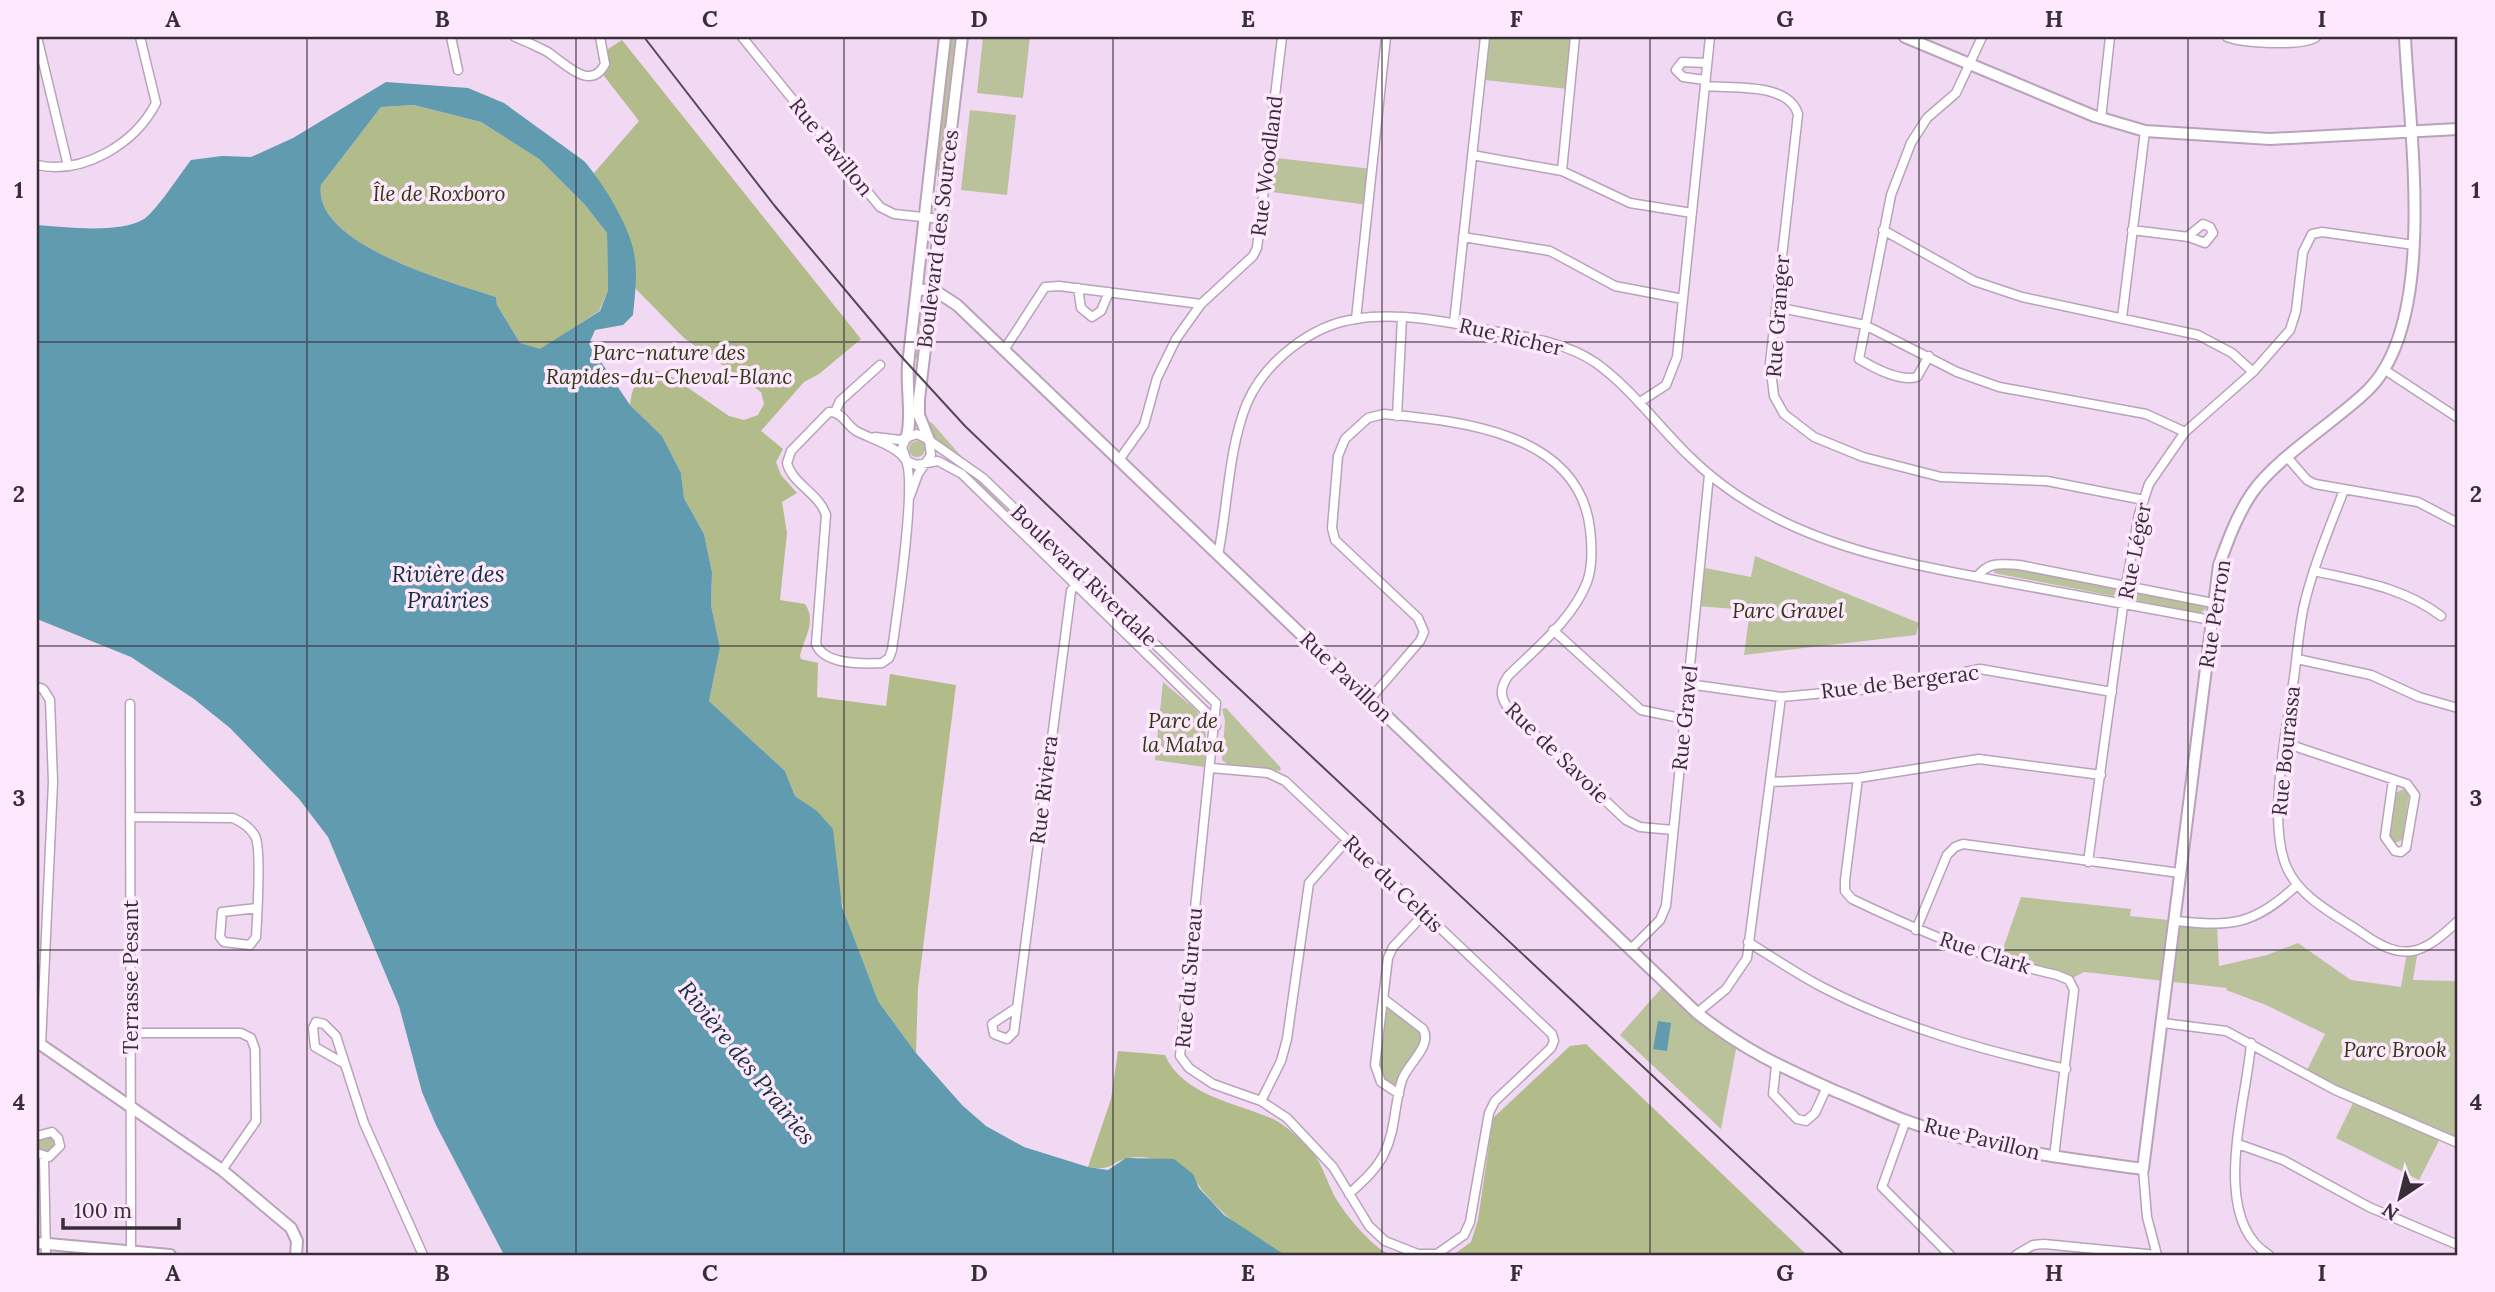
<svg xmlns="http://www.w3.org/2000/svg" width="2495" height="1292" font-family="Lora,serif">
<rect width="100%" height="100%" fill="#f2d9f3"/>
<path fill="#bac29b" d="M950 37H955L939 183 936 158Z
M983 37H1030L1023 98 977 93Z
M1489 37H1572L1567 89 1484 80Z
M970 110 1016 115 1007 195 961 190Z
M1268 157 1372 169 1368 205 1264 191Z
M922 310 925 311 919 359 915 358Z
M929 421 933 424 961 456 939 444 925 422Z
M909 449a8 8 0 1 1 16 0a8 8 0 1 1-16 0Z
M960 463 1063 564 1061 567 958 466Z
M1755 556 1919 623 1916 635 1744 655 1750 610 1696 606 1700 567 1751 577Z
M2005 567 2115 587 2118 591 2113 596 1994 573 1995 568Z
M2137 592 2205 605 2206 609 2200 613 2138 601 2134 597Z
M1163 682C1203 717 1210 711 1204 767L1155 760Z
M1226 708 1281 768 1280 771 1227 764 1222 760 1225 720 1222 709Z
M2404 789 2409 796 2402 840 2395 843 2389 834 2395 793Z
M2021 897 2131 909 2130 916 2217 925 2219 966 2267 955 2298 943 2351 980 2401 987 2407 952 2418 950 2413 980 2458 981V1143L2442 1135 2419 1180 2336 1138 2355 1099 2305 1074 2325 1034 2266 1005 2226 990 2227 988 2084 972 2069 980 1999 960Z
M1666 983 1737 1044 1721 1129 1620 1035Z
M1384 999 1427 1036 1409 1065 1399 1094 1376 1074Z
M40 1133 58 1138 56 1154 37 1153V1136Z"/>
<path fill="#b2bb8a" d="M622 40 861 339 819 374 804 382 761 431 783 449 776 462 781 475 797 493 782 502 787 533 780 600 805 604C817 621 804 638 800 656L801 659 818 663 817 697 886 706 890 674 956 685 918 988 916 1053 878 1001 848 925 816 810 795 796 785 771 709 701 720 648 711 605 712 572 704 534 684 498 681 473 662 436 630 405C632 386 637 379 654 370L674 378 729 416 744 420 758 415 764 404 761 392 684 338 635 288 634 253 628 235 594 173 639 121 601 72 605 51Z
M414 105 481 122 539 159 585 205 607 233 608 290 599 311 540 350 520 343 497 305 496 297C454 283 312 245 321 185L381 107Z
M1586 1044 1807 1255H1453L1471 1242 1478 1220 1493 1118 1570 1046Z
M1118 1051 1165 1055C1183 1096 1237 1103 1273 1119 1286 1125 1305 1143 1314 1154 1322 1165 1327 1181 1333 1193 1341 1210 1373 1249 1391 1255 1372 1255 1296 1259 1284 1254 1254 1242 1206 1203 1192 1174 1172 1166 1151 1153 1129 1158 1108 1162 1117 1171 1088 1167L1111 1099Z"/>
<path fill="#609bb0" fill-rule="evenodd" d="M386 82 468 88 504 103 584 161C602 181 630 227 634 253 638 273 635 295 633 315L623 325 595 330 589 344 630 405 662 436 681 473 684 498 704 534 712 572 711 605 720 648 709 701 785 771 795 796 816 810 833 829 842 907 878 1001 916 1053 962 1105 986 1126 1024 1147 1088 1167 1108 1170 1126 1158 1174 1159 1193 1174 1199 1188 1224 1215 1285 1255H504L436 1125 422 1092 399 1006 328 837 299 799 230 728 194 699 131 657 37 619V225C64 227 120 234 144 219 156 211 181 173 191 160L222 156 251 157 293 138ZM414 105 481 122 539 159 585 205 607 233 608 290 600 311 540 349 520 343 497 305 496 297C454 283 312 245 321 185L381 107Z
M1658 1021 1671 1023 1667 1051 1653 1049Z"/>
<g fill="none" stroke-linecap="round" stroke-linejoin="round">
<g stroke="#b9a2ba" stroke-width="11">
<path id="minor" d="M37 37 68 166
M451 37 458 70
M515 37C525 41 536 46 546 51 564 62 590 93 605 64L600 37
M742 37 880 207 894 214 941 219
M2227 37C2243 43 2303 47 2316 37
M1705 80 1683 77 1676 70 1682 62 1707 63
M1705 86C1733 89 1788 82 1798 114L1770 363 1774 396 1784 414 1814 437 1863 457 1941 477 2047 481 2144 500
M2101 119 2110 37
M1472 155 1562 171 1630 203 1692 213
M37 165C83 175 135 144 156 103L140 37
M1562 171 1575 37
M1883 230 1974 281 2022 297 2198 335 2232 353 2253 372
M2132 230 2189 237 2205 243 2213 233 2210 227 2203 224 2187 237
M1463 237 1550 251 1615 286 1683 299
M1078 288 1081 308 1092 317 1101 311 1109 292
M1776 307 1865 325 1957 372 1999 387 2146 414 2185 432
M2122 318 2145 131
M1356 319 1386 37
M1454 323 1485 37
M1004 350 1045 287 1059 286 1201 304
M1929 356 1917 377C1900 382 1874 368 1859 359L1891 195 1911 143 1927 118 1956 93 1982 37
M2385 370 2458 418
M1640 402 1666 385 1677 357 1710 37
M829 412C844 412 846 426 858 432 872 439 896 446 905 459 918 479 896 620 892 650L889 658 882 663C863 664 824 665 816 644L826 515C819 493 792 484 787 463L791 451Z
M835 412 840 401 880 365
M1397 416 1402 318
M875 437 900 440 917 434 929 440 931 455 918 474 910 496
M906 438 902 448 907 461 916 465 938 461 962 474 1208 714 1216 726
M929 440 983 478 1216 703 1180 1056 1189 1068 1213 1084 1261 1101 1287 1118 1333 1167 1369 1226 1385 1241 1418 1254H1437L1464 1235 1470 1222 1489 1113 1495 1101 1551 1048 1554 1041 1552 1034 1285 781 1268 773 1211 768
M2288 458 2307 480 2315 484 2418 502 2458 523
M1119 460 1144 425 1157 378 1176 339 1201 304 1253 256 1257 248 1282 37
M2344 490C2329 529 2312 569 2303 610 2298 635 2297 660 2293 684 2286 733 2267 824 2287 868 2300 898 2336 915 2362 933 2404 963 2422 955 2458 921
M1218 555C1228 506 1228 450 1247 403 1265 362 1311 325 1356 319 1391 313 1432 319 1466 326 1509 335 1560 338 1596 363 1632 389 1657 425 1688 455 1715 482 1749 505 1784 522 1855 556 1934 569 2010 583 2077 595 2144 608 2211 620
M2314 571C2359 581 2403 587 2441 616
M1977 577C1989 561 2000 564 2019 565L2213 603
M1553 630 1641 710 1685 719
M2297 659 2371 675 2419 697 2458 708
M1688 684 1781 697 1891 687 1980 669 2112 692
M37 687 43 689 50 700 53 782 41 1045
M1370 699 1420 641 1424 632 1418 618 1335 540 1332 528 1338 456 1345 439 1368 418 1384 414C1460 421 1579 432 1590 529 1592 546 1593 566 1587 582 1573 619 1535 649 1508 676 1498 691 1501 699 1511 712L1626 820 1640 827 1673 830
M130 704 131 1251
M2285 743 2407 784 2415 795 2406 848 2401 852 2395 851 2385 837 2393 780
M1858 778 1845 880V891L1852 899C1919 931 1985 959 2057 975L2069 980 2074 990 2054 1157
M1770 782 1858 778 1979 759 2101 775
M130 817 233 818C242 822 250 827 255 836 262 848 257 919 256 937L250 945 224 942 220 937 222 912 257 908
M2088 862 2126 585 2139 514 2149 484 2185 432 2253 372 2290 330 2296 311 2303 252 2312 234 2322 232 2414 245
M2176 921C2232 927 2254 925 2296 886
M1916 930 1947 855 1955 847 1963 844 2180 873
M1748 942C1772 957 1797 974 1822 987 1899 1027 1982 1050 2066 1069
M1631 949 1660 920 1666 906 1709 475
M1016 1008 992 1024 994 1034 1007 1039 1014 1032 1071 591 1081 575
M1697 1013 1726 989 1747 958 1781 697
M2163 1023 2226 1031 2335 1090 2458 1143
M131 1033H241L251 1038 255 1049 256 1121 222 1170
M2251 1043C2247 1101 2208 1218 2269 1255
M345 1064 315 1047 313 1028 316 1022 324 1024 336 1036 364 1123 423 1255
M1776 1066 1773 1094 1797 1119 1806 1121 1815 1113 1827 1087
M1399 1094 1381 1082 1375 1065 1388 958 1393 947 1424 914
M1261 1101 1281 1061 1287 1039 1309 883 1347 840
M1906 1120 1882 1187 1950 1255
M37 1136 52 1132 58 1138 60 1146 49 1157 37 1153
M2238 1144 2283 1160 2369 1207 2458 1245
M44 1157 46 1255
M2143 1169 2147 1217 2157 1255
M1349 1194C1362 1182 1376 1170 1384 1154 1396 1130 1394 1104 1402 1080 1407 1064 1433 1046 1423 1029L1384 999
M2016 1255 2033 1245 2044 1244 2157 1255"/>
</g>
<g stroke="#b9a2ba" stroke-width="14">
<path id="tertiary" d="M1905 37 2094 116 2145 131 2270 139 2458 129
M918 289 937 292 957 305 1697 1013C1744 1050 1781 1067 1835 1091 1858 1100 1881 1111 1904 1120 1980 1148 2063 1158 2143 1169L2219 565C2228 540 2237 515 2252 493 2277 457 2335 422 2367 391 2439 322 2409 130 2405 37
M906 438C913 424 906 385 908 365L945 37
M929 440 919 415V399L962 37
M37 1042 222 1170 291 1228 297 1241 296 1255
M37 1243 170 1255"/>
</g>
<use href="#minor" stroke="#fff" stroke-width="8"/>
<use href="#tertiary" stroke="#fff" stroke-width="10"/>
<path stroke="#554855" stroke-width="2" d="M644 37 774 205 899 354 965 426 1216 667 1844 1255"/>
</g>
<path fill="none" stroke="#382e38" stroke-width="2" stroke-opacity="0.55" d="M307 37V1255M576 37V1255M844 37V1255M1113 37V1255M1382 37V1255M1650 37V1255M1919 37V1255M2188 37V1255M37 342H2458M37 646H2458M37 950H2458"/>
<g text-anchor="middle" stroke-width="7" stroke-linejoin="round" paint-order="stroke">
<g font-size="21" fill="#382e38" stroke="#fde8fd">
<text transform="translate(831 147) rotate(51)" y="7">Rue Pavillon</text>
<text transform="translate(1267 166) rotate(-83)" y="7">Rue Woodland</text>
<text transform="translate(938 239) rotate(-83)" y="7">Boulevard des Sources</text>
<text transform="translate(1778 316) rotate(-86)" y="7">Rue Granger</text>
<text transform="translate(1511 337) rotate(13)" y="7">Rue Richer</text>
<text transform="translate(2135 551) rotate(-79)" y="7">Rue Léger</text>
<text transform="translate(1084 576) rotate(44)" y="7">Boulevard Riverdale</text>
<text transform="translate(2215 614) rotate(-81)" y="7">Rue Perron</text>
<text transform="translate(1346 677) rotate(44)" y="7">Rue Pavillon</text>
<text transform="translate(1900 682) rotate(-7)" y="7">Rue de Bergerac</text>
<text transform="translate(1685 718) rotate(-84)" y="7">Rue Gravel</text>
<text transform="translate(2286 751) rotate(-84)" y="7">Rue Bourassa</text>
<text transform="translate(1557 753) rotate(44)" y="7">Rue de Savoie</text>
<text transform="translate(1044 790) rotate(-83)" y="7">Rue Riviera</text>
<text transform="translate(1393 884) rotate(44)" y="7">Rue du Celtis</text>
<text transform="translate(1985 953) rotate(18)" y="7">Rue Clark</text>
<text transform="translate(131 977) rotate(-90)" y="7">Terrasse Pesant</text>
<text transform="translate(1189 978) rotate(-85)" y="7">Rue du Sureau</text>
<text transform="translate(1982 1139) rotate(14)" y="7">Rue Pavillon</text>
</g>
<g font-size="21" font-style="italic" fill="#323811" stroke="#fde8fd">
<text x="439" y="201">Île de Roxboro</text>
<text x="669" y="360">Parc-nature des<tspan x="669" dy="24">Rapides-du-Cheval-Blanc</tspan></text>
<text x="1788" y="618">Parc Gravel</text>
<text x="1183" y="728">Parc de<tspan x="1183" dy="24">la Malva</tspan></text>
<text x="2395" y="1057">Parc Brook</text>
</g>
<g font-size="23" font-style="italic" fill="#14313b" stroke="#fde8fd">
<text x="448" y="582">Rivière des<tspan x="448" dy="26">Prairies</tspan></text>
<text transform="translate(747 1063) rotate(51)" y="8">Rivière des Prairies</text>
</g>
</g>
<rect width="2495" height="1292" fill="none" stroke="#fde8fd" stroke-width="77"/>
<g transform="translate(2400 1198) rotate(215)" stroke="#fde8fd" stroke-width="5" paint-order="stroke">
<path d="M0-5L12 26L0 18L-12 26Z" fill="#382e38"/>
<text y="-10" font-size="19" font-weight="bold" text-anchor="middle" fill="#382e38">N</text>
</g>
<path d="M63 1218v10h116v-10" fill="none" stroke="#382e38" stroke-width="3.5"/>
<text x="74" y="1218" font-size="21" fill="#382e38" stroke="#fde8fd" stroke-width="5" paint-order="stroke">100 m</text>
<rect x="38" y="38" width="2418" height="1216" fill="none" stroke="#382e38" stroke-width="2.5"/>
<g font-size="23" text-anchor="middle" font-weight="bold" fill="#382e38">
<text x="173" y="27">A</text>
<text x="442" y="27">B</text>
<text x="710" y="27">C</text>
<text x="979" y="27">D</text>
<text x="1248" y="27">E</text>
<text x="1516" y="27">F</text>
<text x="1785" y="27">G</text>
<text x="2054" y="27">H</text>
<text x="2322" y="27">I</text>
<text x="19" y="198">1</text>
<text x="2476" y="198">1</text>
<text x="19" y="502">2</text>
<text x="2476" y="502">2</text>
<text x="19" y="806">3</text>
<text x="2476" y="806">3</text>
<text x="19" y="1110">4</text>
<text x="2476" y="1110">4</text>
<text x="173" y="1281">A</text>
<text x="442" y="1281">B</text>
<text x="710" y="1281">C</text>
<text x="979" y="1281">D</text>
<text x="1248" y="1281">E</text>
<text x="1516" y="1281">F</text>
<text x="1785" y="1281">G</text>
<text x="2054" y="1281">H</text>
<text x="2322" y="1281">I</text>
</g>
</svg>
